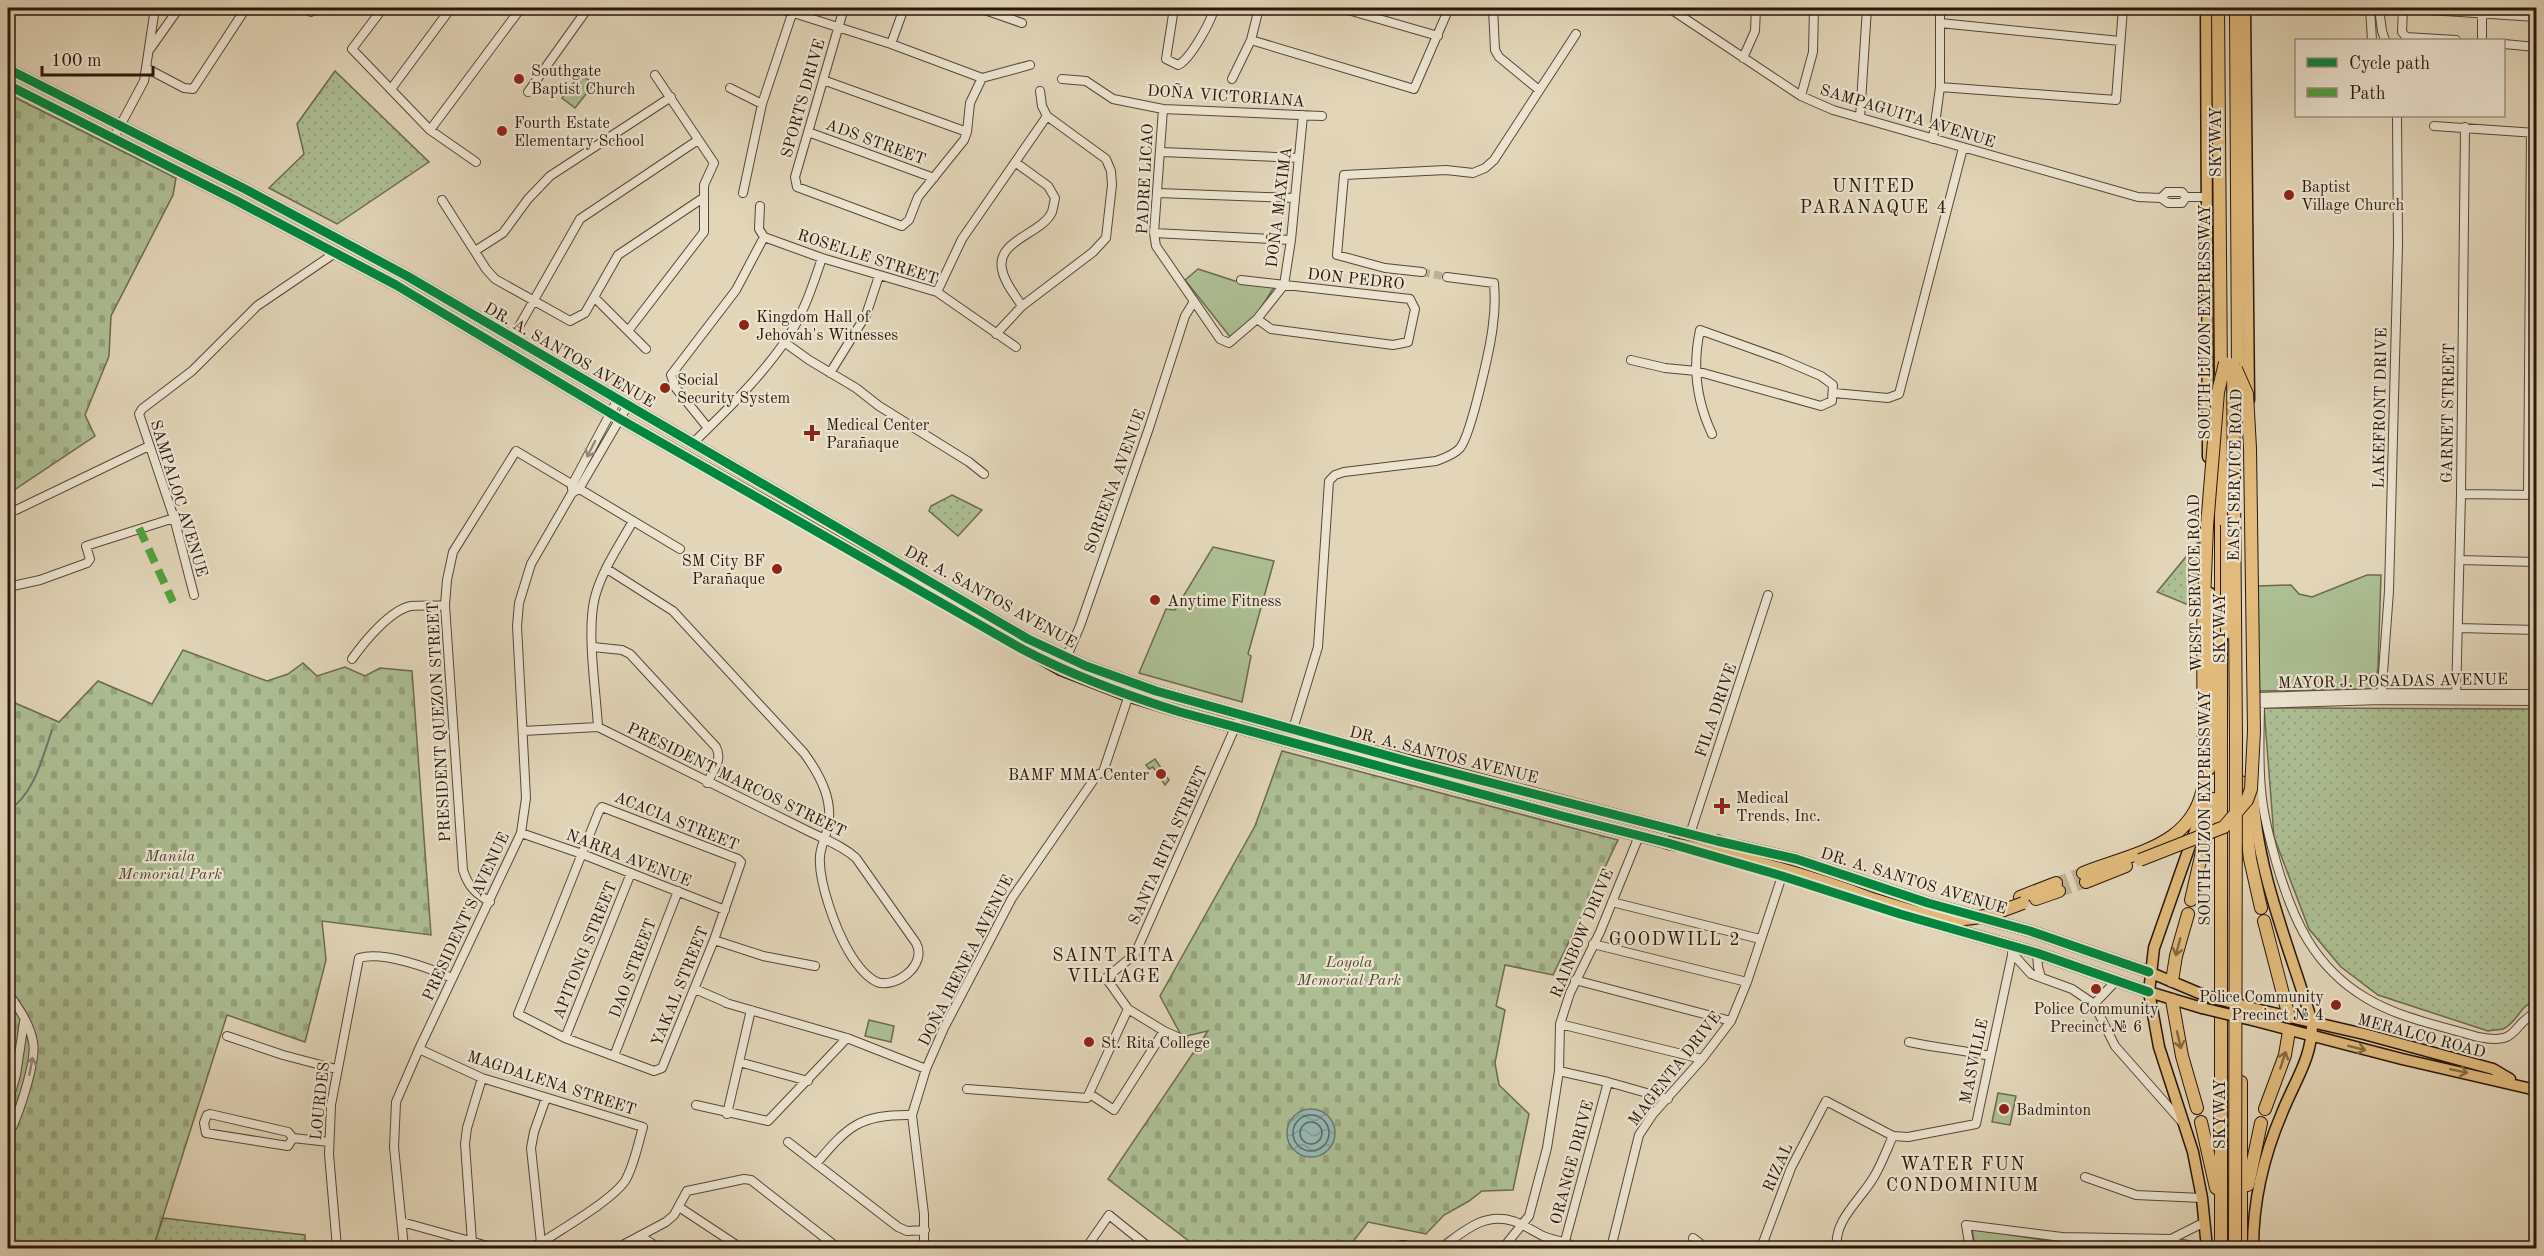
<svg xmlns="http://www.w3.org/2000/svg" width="2544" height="1256" font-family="'Old Standard TT',serif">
<defs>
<pattern id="grass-dots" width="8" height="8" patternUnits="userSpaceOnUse" patternTransform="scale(1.5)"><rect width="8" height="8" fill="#adbe93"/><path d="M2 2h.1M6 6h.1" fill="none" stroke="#95a37d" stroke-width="1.8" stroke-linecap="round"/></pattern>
<pattern id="cemetery-stones" width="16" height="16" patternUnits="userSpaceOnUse" patternTransform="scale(1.5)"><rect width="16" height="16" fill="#adbe93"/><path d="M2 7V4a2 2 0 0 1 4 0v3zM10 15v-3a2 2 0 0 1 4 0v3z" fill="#95a37d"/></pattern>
<pattern id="water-waves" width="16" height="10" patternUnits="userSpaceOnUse" patternTransform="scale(1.5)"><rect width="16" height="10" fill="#95b8b4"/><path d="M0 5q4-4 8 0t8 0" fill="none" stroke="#809d99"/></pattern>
</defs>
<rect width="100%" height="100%" fill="#e2d5b8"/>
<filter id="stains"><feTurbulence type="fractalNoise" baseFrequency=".00333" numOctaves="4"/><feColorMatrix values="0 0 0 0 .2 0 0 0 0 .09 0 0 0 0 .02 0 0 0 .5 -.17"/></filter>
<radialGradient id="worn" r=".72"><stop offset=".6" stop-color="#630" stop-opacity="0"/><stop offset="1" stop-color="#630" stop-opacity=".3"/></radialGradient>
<path fill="url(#grass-dots)" stroke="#6b6a4f" stroke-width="1.5" d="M335 71 429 162 337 224 269 188 304 154 297 124Z
M952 495 982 510 958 536 929 511 931 506Z
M2199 541 2198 609 2157 592Z
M2264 708 2536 709V1000C2519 1006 2518 1022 2503 1029 2499 1030 2492 1030 2488 1031L2378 995 2341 967 2309 929 2274 837Z
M163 1218 305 1235V1248H153Z"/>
<path fill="url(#cemetery-stones)" stroke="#6b6a4f" stroke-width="1.5" d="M8 94 176 178 173 195 111 316 109 356 85 415 95 436 8 494Z
M183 650 267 681 288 674 303 663 317 676 345 667 365 676 380 668 412 671 431 935 322 921 326 960 305 1042 227 1015 153 1248H8V700L59 722 98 681 152 704Z
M1282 751 1618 840 1553 975 1505 965 1496 1006 1505 1010 1495 1063 1499 1085 1529 1114 1513 1190 1482 1191 1469 1201 1444 1215 1426 1234 1368 1222 1348 1248H1198L1108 1179 1208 1031 1182 1037 1160 996 1255 826Z"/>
<path fill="#adbe93" stroke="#6b6a4f" stroke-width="1.5" d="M580 74 594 84 575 108 562 98Z
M1198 269 1235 281 1274 287 1256 316 1231 338 1185 280Z
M1213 547 1274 561 1248 654 1251 656 1242 702 1139 673 1166 609 1175 610Z
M2367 575H2381L2378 668 2374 689 2256 691 2257 586 2291 585 2299 594 2312 597Z
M1155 759 1169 780 1165 785 1153 767 1149 769 1146 765Z
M869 1020 894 1026 891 1042 865 1036Z
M1998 1093 2016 1096 2010 1125 1992 1122Z
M1972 1229 2056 1242 2176 1244 2191 1248H1975Z"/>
<path fill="url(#water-waves)" stroke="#6a7870" stroke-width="1.5" d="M1287 1133a24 24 0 1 1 48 0a24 24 0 1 1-48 0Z"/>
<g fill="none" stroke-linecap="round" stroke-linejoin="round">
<path stroke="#5f6860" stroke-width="1.5" d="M1293 1133a18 18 0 1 1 36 0a18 18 0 1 1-36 0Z
M1300 1133a11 11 0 1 1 22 0a11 11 0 1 1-22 0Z"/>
<path stroke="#6a7870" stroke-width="2" d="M8 811C34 794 42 759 52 730"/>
<path stroke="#bdaf95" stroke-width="8" stroke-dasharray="8 4" stroke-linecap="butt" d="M1422 272 1447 277"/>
<path stroke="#bdaf95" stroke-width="12" stroke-dasharray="12 6" stroke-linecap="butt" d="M2056 883 2083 873
M2059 891 2086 882"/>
<g stroke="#574636" stroke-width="10">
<path id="minor" d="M383 8 352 49 430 130 476 162
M778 8 891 44 982 78
M844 8 795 177 797 187 902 226 909 220 918 197 964 140 967 132 970 103 982 78 1030 65
M979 8 1022 23
M1174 8 1166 59 1178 65C1190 60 1212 20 1214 8
M1341 8 1438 36
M1493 8 1495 50 1499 57 1539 90
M1669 8 1801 96 1833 110 2138 197 2161 198 2168 203H2182L2186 197
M2370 8 2372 40
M2379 8 2382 31 2385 40
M2399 8 2536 17
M2403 8 2402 32 2406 37 2456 40
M311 12 315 8
M1940 23 2120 41
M1251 40 1414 89 1449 8
M2482 40V8
M891 44 904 8
M2504 44 2536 47
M150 49 179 8
M1743 58 1755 31 1756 8
M146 68 184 88 193 89 246 8
M1062 79 1086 81 1113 99 1163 109 1322 116
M1232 79 1251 40 1259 8
M823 80 967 132
M1940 87 2116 100 2123 8
M730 88 762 104
M391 89 451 8
M528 92 588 8
M1801 96 1813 52 1814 8
M1163 109 1154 233 1156 246 1220 339 1229 343 1257 319 1284 285 1291 240 1303 115
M1860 118 1867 8
M2434 126 2536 133
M430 130 521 8
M808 132 934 178
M113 139 144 81 155 8
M1933 139 1940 87V8
M1162 152 1299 158
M1015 162 1048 186 1055 198C1054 203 1053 208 1052 212 1042 234 996 240 1002 269 1004 282 1015 295 1022 306
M743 193 762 104 794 8
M1158 193 1295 198
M2161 198 2167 192H2182L2186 197H2206
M442 200 486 269 495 279 570 321 585 313 618 255 703 198
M760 206 759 229 764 237 822 258 937 292 1016 347
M1154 233 1291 240
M475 251 503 233 528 199 550 176 671 97
M1422 272 1385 268 1337 255 1344 175 1446 170 1473 173 1485 168 1494 160 1576 34
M1241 280 1410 299 1415 309 1408 342 1393 345 1271 329 1257 319
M937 292 962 239 1047 116
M595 298 646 349
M628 331 704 232V185L714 163 655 75
M996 334 1022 306 1093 252 1106 238 1112 185 1111 171 1106 159 1047 116 1042 106 1040 91
M513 337 580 219 698 140
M784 342 809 360 856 388 879 406 969 462 984 474
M1631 360 1665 368 1696 371 1821 406 1832 401 1833 385 1821 376 1781 359 1700 330C1692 367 1696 400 1712 434
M830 373 866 315 879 276
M1834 393 1888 398 1899 394 1963 148
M708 428 675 387 671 375 736 290 764 237
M693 443C725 412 758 380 784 343 802 318 812 288 822 258
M572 489V485L618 399
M2461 494 2536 495
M2528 495 2531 132
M16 510 149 446
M2460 560 2536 562
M8 587 40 580 87 563 90 559 86 546 174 518
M194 595 174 518 139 414 142 409 192 371 257 306 335 253
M2458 628 2536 630
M593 647 622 650 630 654 716 747C723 760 713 771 707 783
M352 659C364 642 390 610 411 606 422 605 434 606 445 605
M1061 670 1080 626 1149 428 1185 316 1193 303
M2255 697 2381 693 2536 694
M2260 697C2260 727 2258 759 2261 789 2263 815 2270 840 2277 865 2293 920 2314 967 2366 998 2399 1018 2441 1026 2478 1037 2520 1045 2509 1027 2536 1012
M2381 700 2389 591 2398 244 2397 116
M2456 700 2461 494 2465 127
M2255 704 2381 700 2536 701
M598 727C596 691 587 636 594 601 600 573 619 546 633 521
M1293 729 1318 647 1329 481 1335 475 1344 472 1436 461C1444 458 1454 455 1460 448 1471 435 1491 345 1493 324 1495 311 1495 296 1494 283L1447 277
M523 731 598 727 810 832C826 840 843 846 856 858L916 943C928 965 895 989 877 982 866 977 855 962 849 952 836 930 818 882 820 856 821 846 825 839 827 830 835 802 820 775 804 753L673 611 607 569
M602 807 738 859 741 862 714 940 662 1068 654 1071 565 1038 518 1014 599 811Z
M521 833 582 854 725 910
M1690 834 1768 595
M490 902C475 893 468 886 463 870L445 605 447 580 453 552 516 451 680 549
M1612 902 1760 939
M714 940 763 956 815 966
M1593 944 1747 982
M2012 953 2031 974 2072 989 2094 1004 2115 1046 2182 1122
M2037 953 2038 967 2041 977
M1575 980 1731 1021
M695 989 725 1002
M8 993C18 1007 30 1024 33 1042 37 1060 18 1118 8 1135
M726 1003 847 1038 926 1069
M2094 1004 2117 980
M1560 1024 1702 1059
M227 1036 283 1055 336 1069
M565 1038 631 873
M1184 1040 1164 1031 1128 1009 1106 978 1135 954 1237 723
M1909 1042C1937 1048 1963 1050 1990 1056
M419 1049 482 1078 643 1127C638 1144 634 1166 625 1181 611 1201 563 1228 541 1243L529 1248
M614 1056 678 891
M739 1062 808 1081
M1559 1071 1608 1082 1668 1099
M967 1089 1087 1098 1128 1009
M1090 1094 1114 1110 1164 1031
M8 1103 16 1075 24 1022
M696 1105 768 1121 847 1038
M727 1114 751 1010
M293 1138 288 1146 206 1133 204 1123 207 1115 210 1114 288 1132 293 1138 329 1142
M788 1142 898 1227 907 1231 925 1230
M816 1164C848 1126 860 1114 912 1115
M2085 1177 2136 1195 2202 1198
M679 1207 741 1248
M402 1222 495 1248
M640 1236 659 1248
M1693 1238 1706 1248
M2171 1239 2177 1243 2204 1248
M472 1242 465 1144 467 1128 482 1078
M541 1243 531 1148 534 1132 546 1098
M337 1248 329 1154 331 1105 359 958C384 951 429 968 452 978
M404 1248 394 1147 396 1102 419 1049 521 833 526 798 517 626 519 603 531 564 572 493 579 489 628 405
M617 1248 666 1222 674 1215 687 1191 744 1179 751 1180 838 1248
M924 1248V1214L912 1115 926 1069 944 1028 1012 898 1097 775 1103 772 1133 683
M1086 1248 1109 1215 1150 1248
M1135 1248 1140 1241
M1385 1248 1403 1245 1418 1248
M1441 1248C1463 1232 1483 1212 1513 1221 1523 1224 1533 1231 1543 1236 1555 1241 1566 1241 1578 1248
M1503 1248 1529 1216 1547 1148 1559 1071 1560 1024 1570 993 1600 932 1639 836
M1560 1248 1565 1241 1608 1082
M1611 1248 1639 1135 1653 1114 1702 1059 1731 1021 1747 982 1782 876
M1761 1248 1791 1168 1826 1101 1893 1136 1908 1137 1976 1124 2012 955
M1837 1248C1833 1220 1862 1199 1875 1175 1882 1163 1887 1149 1893 1136
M1970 1248 1966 1225 2062 1237 2171 1239 2205 1222"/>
</g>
<g stroke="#29170b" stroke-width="13">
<path id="major" d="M2206 8 2208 457
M2245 8 2249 400
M8 69 245 189 407 276 1028 639 1086 666 1156 691 1334 741 1723 843
M8 85 237 201 396 285 620 419 1061 670 1128 696 1180 712 1566 817 1675 845
M2210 593V769
M2253 787C2255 868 2289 946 2312 1022 2313 1057 2294 1082 2282 1113 2264 1155 2253 1203 2253 1248
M2206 793 2201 814 2154 948 2149 992 2159 1047 2193 1152 2202 1198 2207 1248
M1739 846 1796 859 1928 903 2030 931 2149 972 2206 996
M1771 872 1867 903
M1908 916 2037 953 2149 992 2202 1008
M2260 1010 2364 1034 2493 1069 2510 1079
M2256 1021 2402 1059 2536 1090"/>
</g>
<g stroke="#29170b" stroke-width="14">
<path id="highway" d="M2218 8 2221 374
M2236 8 2238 374
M2225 375V417
M2241 782 2250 859 2261 908
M1717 841 1746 852
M1668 843C1738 856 1806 874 1872 899
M2083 873C2133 853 2197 846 2204 781L2203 628 2207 526
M2086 882 2126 866
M2020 897 2056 883
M2036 899 2059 891
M2191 900 2214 799
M2264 921 2289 1017
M2172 981 2176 956 2188 914
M2172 1000 2182 1056 2197 1108
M2265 1109 2285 1055 2289 1031
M2201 1122 2216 1188
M2248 1185 2261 1123
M2221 1248V410
M2241 1248V1082"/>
</g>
<use href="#minor" stroke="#ece4d1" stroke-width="8"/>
<use href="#major" stroke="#e1ba7c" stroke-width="10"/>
<use href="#highway" stroke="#e1ba7c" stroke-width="12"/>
<g stroke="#29170b" stroke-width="13" stroke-linecap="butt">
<path id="major-bridge" d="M2206 996 2260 1010
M2202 1008 2256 1021"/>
</g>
<g stroke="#29170b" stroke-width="14" stroke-linecap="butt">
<path id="highway-bridge" d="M2233 364 2236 737 2235 1248
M2227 525V632
M2207 526 2218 392 2225 363
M2140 860 2224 827 2247 800 2251 789 2254 731 2250 448 2247 394 2236 369
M1872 899C1902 908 1932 920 1964 919 1984 918 2005 910 2023 903"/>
</g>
<use href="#major-bridge" stroke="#e1ba7c" stroke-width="10"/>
<use href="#highway-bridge" stroke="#e1ba7c" stroke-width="12"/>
<path stroke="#51a13e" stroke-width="8" stroke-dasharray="15 8" stroke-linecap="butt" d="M139 528 173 602"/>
<g stroke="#ece4d1" stroke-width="13">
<path id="cycleway" d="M8 69 245 189 407 276 1028 639 1086 666 1156 691 1414 763 1717 841 1796 859 1928 903 2030 931 2149 972
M8 85 237 201 396 285 620 419 1022 649C1073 676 1125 695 1180 712L1566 817 1668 843 1782 876 1900 914 2037 953 2149 992"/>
</g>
<use href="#cycleway" stroke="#00873e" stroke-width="9"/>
</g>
<defs><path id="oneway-shaft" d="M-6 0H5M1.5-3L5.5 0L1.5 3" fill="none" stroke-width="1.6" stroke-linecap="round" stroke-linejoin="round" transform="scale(1.5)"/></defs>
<g stroke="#948878">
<use href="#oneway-shaft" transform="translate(591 449) rotate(117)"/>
<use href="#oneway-shaft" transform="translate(31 1066) rotate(-79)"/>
</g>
<g stroke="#856844">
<use href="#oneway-shaft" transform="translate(2178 947) rotate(105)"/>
<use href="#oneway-shaft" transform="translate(2179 1040) rotate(77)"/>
<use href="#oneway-shaft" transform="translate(2357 1048) rotate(14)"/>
<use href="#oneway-shaft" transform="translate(2283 1060) rotate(-72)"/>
<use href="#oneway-shaft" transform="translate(2459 1071) rotate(12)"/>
</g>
<g fill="#8f2418" stroke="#ece4d1" stroke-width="2">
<circle cx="519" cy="79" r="6"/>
<circle cx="502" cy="131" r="6"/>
<circle cx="2289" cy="195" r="6"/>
<circle cx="744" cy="325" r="6"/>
<circle cx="665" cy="388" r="6"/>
<path d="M809 424h6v6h6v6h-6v6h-6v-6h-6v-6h6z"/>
<circle cx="777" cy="569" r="6"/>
<circle cx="1155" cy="600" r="6"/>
<circle cx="1161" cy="774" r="6"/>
<path d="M1719 797h6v6h6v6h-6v6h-6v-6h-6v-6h6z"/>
<circle cx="2096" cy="989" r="6"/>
<circle cx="2336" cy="1005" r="6"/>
<circle cx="1089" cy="1042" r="6"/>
<circle cx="2004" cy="1109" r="6"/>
</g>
<g text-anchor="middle" stroke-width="4.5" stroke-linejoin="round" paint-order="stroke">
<g font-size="16" fill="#29170b" stroke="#ece4d1" text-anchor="start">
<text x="531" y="76">Southgate<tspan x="531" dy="18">Baptist Church</tspan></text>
<text x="514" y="128">Fourth Estate<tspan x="514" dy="18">Elementary School</tspan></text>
<text x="2301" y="192">Baptist<tspan x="2301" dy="18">Village Church</tspan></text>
<text x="756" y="322">Kingdom Hall of<tspan x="756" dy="18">Jehovah's Witnesses</tspan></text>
<text x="677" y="385">Social<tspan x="677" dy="18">Security System</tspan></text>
<text x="826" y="430">Medical Center<tspan x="826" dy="18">Parañaque</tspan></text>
<text x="765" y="566" text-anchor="end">SM City BF<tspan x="765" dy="18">Parañaque</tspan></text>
<text x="1167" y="606">Anytime Fitness</text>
<text x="1149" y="780" text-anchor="end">BAMF MMA Center</text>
<text x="1736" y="803">Medical<tspan x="1736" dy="18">Trends, Inc.</tspan></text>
<text x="2324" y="1002" text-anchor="end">Police Community<tspan x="2324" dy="18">Precinct № 4</tspan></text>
<text x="2096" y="1014" text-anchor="middle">Police Community<tspan x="2096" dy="18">Precinct № 6</tspan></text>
<text x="1101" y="1048">St. Rita College</text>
<text x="2016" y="1115">Badminton</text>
</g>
<g font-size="16" fill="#29170b" stroke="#ece4d1">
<text transform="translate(1226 95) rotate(4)" y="6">DOÑA VICTORIANA</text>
<text transform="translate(802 98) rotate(-74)" y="6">SPORTS DRIVE</text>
<text transform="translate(1908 115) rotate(17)" y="6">SAMPAGUITA AVENUE</text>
<text transform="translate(876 141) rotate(20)" y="6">ADS STREET</text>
<text transform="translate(2215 142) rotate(-90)" y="6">SKYWAY</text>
<text transform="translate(1144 179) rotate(-87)" y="6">PADRE LICAO</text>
<text transform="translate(1278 207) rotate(-83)" y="6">DOÑA MAXIMA</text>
<text transform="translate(868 256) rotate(18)" y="6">ROSELLE STREET</text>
<text transform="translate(1356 278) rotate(6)" y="6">DON PEDRO</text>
<text transform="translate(2204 322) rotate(-90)" y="6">SOUTH LUZON EXPRESSWAY</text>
<text transform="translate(570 354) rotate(30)" y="6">DR. A. SANTOS AVENUE</text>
<text transform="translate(2379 408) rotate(-89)" y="6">LAKEFRONT DRIVE</text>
<text transform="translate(2447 413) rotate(-89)" y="6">GARNET STREET</text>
<text transform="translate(2234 475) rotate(-89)" y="6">EAST SERVICE ROAD</text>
<text transform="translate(1114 481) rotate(-70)" y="6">SOREENA AVENUE</text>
<text transform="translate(180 498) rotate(73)" y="6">SAMPALOC AVENUE</text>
<text transform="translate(2194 583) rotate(-91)" y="6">WEST SERVICE ROAD</text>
<text transform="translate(991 596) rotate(29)" y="6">DR. A. SANTOS AVENUE</text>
<text transform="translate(2219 628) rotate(-90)" y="6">SKYWAY</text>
<text transform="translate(2393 680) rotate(-1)" y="6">MAYOR J. POSADAS AVENUE</text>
<text transform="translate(1715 710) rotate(-71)" y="6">FILA DRIVE</text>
<text transform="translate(438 722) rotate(-93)" y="6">PRESIDENT QUEZON STREET</text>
<text transform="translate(1444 754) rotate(14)" y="6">DR. A. SANTOS AVENUE</text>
<text transform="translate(737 779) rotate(26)" y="6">PRESIDENT MARCOS STREET</text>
<text transform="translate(2204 808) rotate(-90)" y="6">SOUTH LUZON EXPRESSWAY</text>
<text transform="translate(677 820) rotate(22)" y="6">ACACIA STREET</text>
<text transform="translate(1167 845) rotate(-66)" y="6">SANTA RITA STREET</text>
<text transform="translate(629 857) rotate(21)" y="6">NARRA AVENUE</text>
<text transform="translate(1914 880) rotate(17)" y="6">DR. A. SANTOS AVENUE</text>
<text transform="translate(465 916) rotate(-65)" y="6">PRESIDENT'S AVENUE</text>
<text transform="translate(1581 933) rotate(-67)" y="6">RAINBOW DRIVE</text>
<text transform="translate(584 950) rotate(-68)" y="6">APITONG STREET</text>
<text transform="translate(965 960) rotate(-63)" y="6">DOÑA IRENEA AVENUE</text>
<text transform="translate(632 968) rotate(-69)" y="6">DAO STREET</text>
<text transform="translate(679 986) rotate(-68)" y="6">YAKAL STREET</text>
<text transform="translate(2422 1035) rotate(15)" y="6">MERALCO ROAD</text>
<text transform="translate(1973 1061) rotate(-78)" y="6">MASVILLE</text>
<text transform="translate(1674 1068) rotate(-52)" y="6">MAGENTA DRIVE</text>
<text transform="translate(552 1082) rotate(18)" y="6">MAGDALENA STREET</text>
<text transform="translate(319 1101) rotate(-84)" y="6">LOURDES</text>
<text transform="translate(2219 1114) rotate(-90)" y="6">SKYWAY</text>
<text transform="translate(1571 1162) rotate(-75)" y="6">ORANGE DRIVE</text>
<text transform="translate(1777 1167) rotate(-66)" y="6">RIZAL</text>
</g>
<g font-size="16" font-style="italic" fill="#514934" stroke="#ece4d1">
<text x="170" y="861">Manila<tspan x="170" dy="18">Memorial Park</tspan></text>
<text x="1349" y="967">Loyola<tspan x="1349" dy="18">Memorial Park</tspan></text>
</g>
<g font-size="18" letter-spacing="1.5" fill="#29170b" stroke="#ece4d1">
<text x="1874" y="192">UNITED<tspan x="1874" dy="21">PARANAQUE 4</tspan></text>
<text x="1675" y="945">GOODWILL 2</text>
<text x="1114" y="961">SAINT RITA<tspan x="1114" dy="21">VILLAGE</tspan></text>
<text x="1963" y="1170">WATER FUN<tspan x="1963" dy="21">CONDOMINIUM</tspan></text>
</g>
</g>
<rect width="2544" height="1256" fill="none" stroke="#e2d5b8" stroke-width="30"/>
<rect x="9" y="9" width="2526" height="1238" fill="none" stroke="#29170b" stroke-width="3"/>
<rect x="15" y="15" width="2514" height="1226" fill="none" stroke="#29170b" stroke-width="1.5"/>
<rect x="2295" y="39" width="210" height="78" fill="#ece4d1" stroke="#9e9282" stroke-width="1.5"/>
<rect x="2307" y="58" width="30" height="9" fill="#00873e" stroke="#9e9282" stroke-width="1.5"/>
<text x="2349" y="69" font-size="18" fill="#29170b">Cycle path</text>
<rect x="2307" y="88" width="30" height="9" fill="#51a13e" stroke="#9e9282" stroke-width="1.5"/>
<text x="2349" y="99" font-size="18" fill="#29170b">Path</text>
<path d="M42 66v9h111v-9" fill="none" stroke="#29170b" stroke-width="3"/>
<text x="51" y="66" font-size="18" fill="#29170b" stroke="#ece4d1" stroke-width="4.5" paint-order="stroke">100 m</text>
<rect width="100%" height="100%" filter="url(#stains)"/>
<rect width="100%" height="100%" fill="url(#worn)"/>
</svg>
